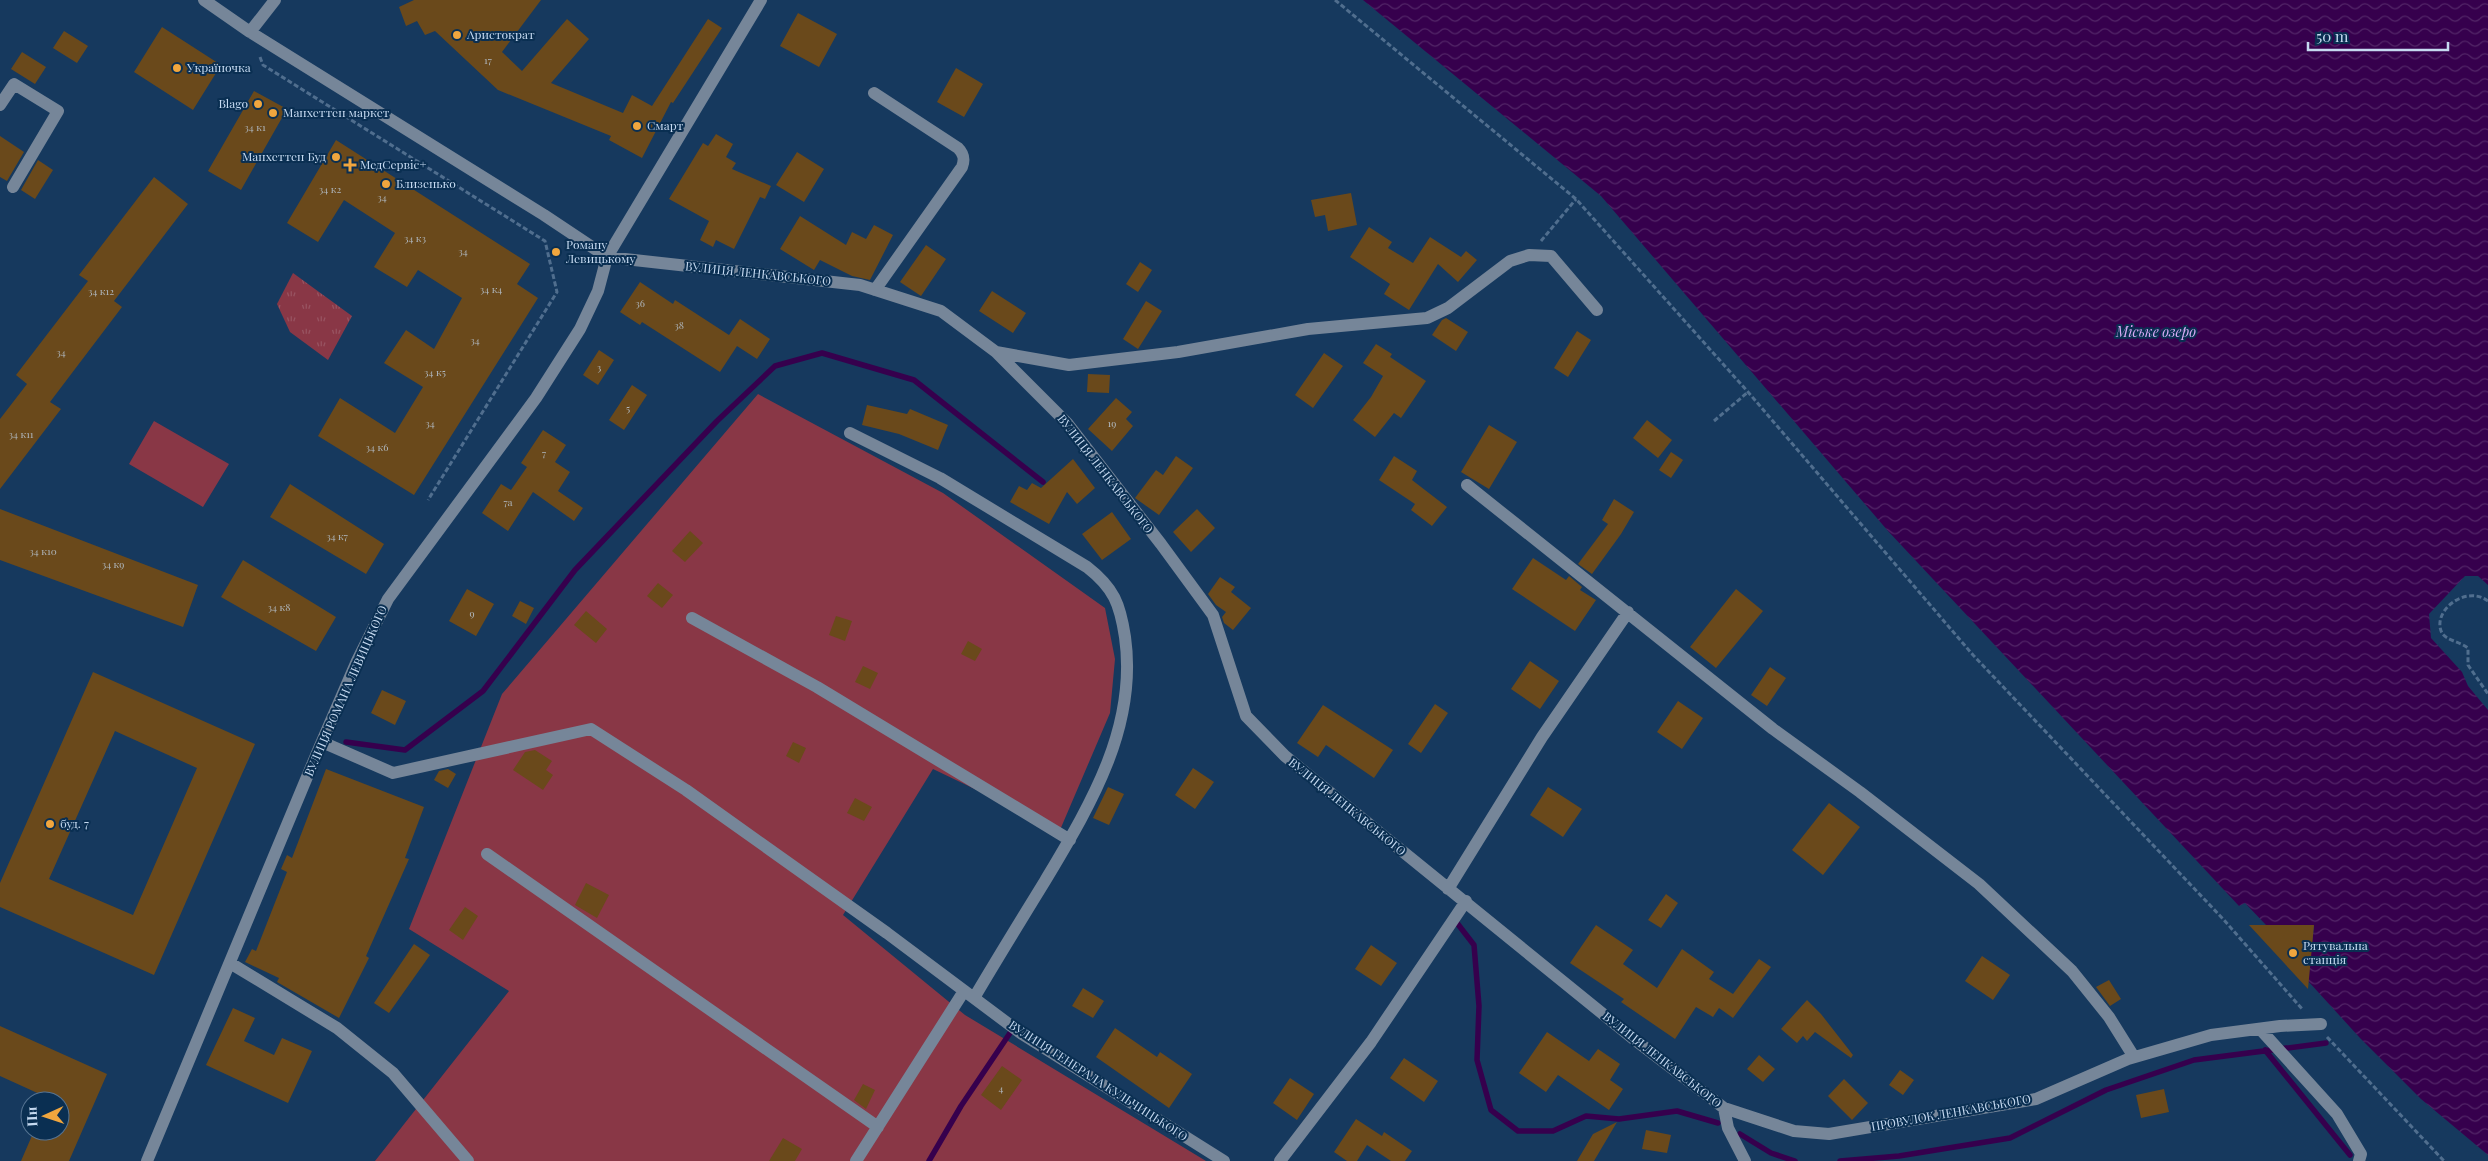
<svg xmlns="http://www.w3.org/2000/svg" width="2488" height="1161" font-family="'Playfair Display',serif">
<defs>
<pattern id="grass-tufts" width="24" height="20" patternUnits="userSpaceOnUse" patternTransform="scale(1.25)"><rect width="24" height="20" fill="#893746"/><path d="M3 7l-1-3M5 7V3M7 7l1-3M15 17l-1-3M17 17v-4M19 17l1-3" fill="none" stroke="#985361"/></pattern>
<pattern id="water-waves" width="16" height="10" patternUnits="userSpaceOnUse" patternTransform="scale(1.25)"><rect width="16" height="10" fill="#36004d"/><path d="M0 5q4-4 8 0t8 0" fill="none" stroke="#522567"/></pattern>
</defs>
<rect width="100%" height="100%" fill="#16395e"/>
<path fill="url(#grass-tufts)" d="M293 273 352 316 328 360 290 332 277 304Z"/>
<path fill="#893746" d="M758 394 943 493 1105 608 1115 659 1110 713 1060 830 933 769 843 915 965 1015 1206 1161H375L509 991 409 929 502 694Z
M154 421 229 464 203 507 129 464Z"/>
<path fill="url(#water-waves)" d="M1363 0H2488V585L2478 576H2465L2429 614 2431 638 2462 672 2468 686 2488 710V1155L2421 1099 2360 1038 2308 981 2314 926 2266 925 2245 903 2239 906 1888 531 1601 196Z"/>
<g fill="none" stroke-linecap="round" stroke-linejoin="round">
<path stroke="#36004d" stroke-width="5.5" d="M346 742 405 750 483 691 575 570 717 421 775 366 822 353 914 380 1043 482
M1457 923 1474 945 1479 1006 1477 1060 1491 1110 1518 1131H1553L1586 1116 1619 1119 1677 1111 1718 1123
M2265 1050 2350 1155
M1740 1134 1771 1153 1795 1161
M929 1161 961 1106 1010 1033
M1840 1161 1899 1156 2010 1138 2106 1090 2194 1060 2326 1043"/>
</g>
<path fill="#6a491b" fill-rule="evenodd" d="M414 0H541L502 52 522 71 567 19 589 39 551 83 623 113 632 95 652 106 708 19 722 28 673 103 671 102 642 158 609 140 611 136 498 90 435 31 425 35 417 21 406 26 399 7Z
M798 13 837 34 819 67 780 46Z
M162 27 221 65 193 110 134 72Z
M64 31 88 46 77 63 53 48Z
M22 52 46 67 35 84 11 69Z
M956 68 983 84 964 117 937 102Z
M254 91 287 109 241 190 208 171Z
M716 134 733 144 726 157 736 163 732 169 771 186 765 199 760 197 734 249 716 240 713 247 700 240 709 221 669 199 703 143 708 146Z
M0 136 24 152 7 181 0 177Z
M336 140 530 264 517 284 538 298 414 495 318 436 340 398 395 433 423 387 384 363 406 330 434 349 462 298 418 270 407 287 374 267 395 233 344 200 318 242 287 223Z
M797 152 824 169 804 202 776 185Z
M38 160 53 170 35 199 21 190Z
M154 177 188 204 114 301 122 307 50 402 61 409 0 489V419L27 384 16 375 88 281 79 275Z
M1351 193 1357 225 1328 231 1325 215 1315 217 1311 200Z
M800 216 846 245 852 232 866 239 874 225 893 235 870 280 852 276 820 260 814 270 780 249Z
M1369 227 1392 242 1388 248 1413 263 1430 237 1461 257 1466 251 1477 260 1458 282 1438 264 1409 310 1384 294 1390 284 1350 257Z
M926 245 946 259 921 296 900 282Z
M1140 262 1152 270 1138 292 1126 284Z
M640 282 673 304 675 300 729 335 740 319 770 339 757 359 737 346 720 372 642 322 640 325 620 312Z
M992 291 1026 313 1013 333 979 311Z
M1146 301 1162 311 1138 349 1123 339Z
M1446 318 1468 332 1456 351 1432 335 1442 320Z
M1577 331 1591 340 1568 377 1554 368Z
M1376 344 1392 354 1390 357 1426 381 1401 418 1394 413 1375 437 1353 420 1371 397 1383 376 1363 363Z
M599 350 614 360 598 385 583 375Z
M1324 353 1343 366 1313 408 1295 395Z
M1088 374 1110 375 1109 393 1087 392Z
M632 385 647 395 624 430 609 420Z
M1116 398 1132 412 1126 419 1133 426 1112 451 1088 429Z
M867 405 907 414 910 409 948 425 938 450 899 434 862 425Z
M1647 420 1672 440 1658 458 1633 438Z
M1489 425 1517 442 1489 489 1461 472Z
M543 430 566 445 555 462 570 472 558 491 583 508 574 521 533 492 508 531 482 513 501 484 511 490 527 467 521 463Z
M1671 452 1683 460 1671 478 1659 470Z
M1176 456 1193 468 1159 515 1135 498 1156 470 1163 475Z
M1394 456 1417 471 1412 480 1447 507 1432 526 1411 510 1415 504 1379 480Z
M1073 459 1095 488 1077 504 1067 492 1049 524 1010 502 1019 486 1027 490 1032 483 1041 488Z
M290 484 384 544 366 574 270 517Z
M1614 499 1634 512 1621 534 1592 574 1578 564 1608 524 1602 520Z
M0 509 198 585 183 627 0 560Z
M1197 509 1215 528 1191 552 1173 532Z
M1112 512 1131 539 1102 560 1082 534Z
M690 531 703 543 685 562 672 551Z
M1533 558 1566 580 1569 576 1582 587 1580 590 1596 600 1575 631 1512 589Z
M243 560 336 617 316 651 221 597Z
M1220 577 1235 587 1231 592 1251 608 1233 630 1224 623 1222 617 1226 612 1216 605 1208 594Z
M658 583 673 595 662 608 647 596Z
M467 589 494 604 476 636 449 621Z
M1736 589 1763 611 1716 668 1690 647Z
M520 601 534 608 526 624 512 616Z
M586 611 607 629 596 643 574 625Z
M836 616 852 621 845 641 829 635Z
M968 641 982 649 975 661 961 654Z
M1530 661 1559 681 1540 709 1511 689Z
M863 666 878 673 870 689 855 682Z
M1770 667 1786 678 1767 706 1751 695Z
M93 672 255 744 154 975 0 907V883ZM115 731 197 768 133 915 49 879Z
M382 690 406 701 395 725 371 713Z
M1678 701 1703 718 1682 749 1657 732Z
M1435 704 1448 713 1421 753 1408 744Z
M1323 705 1393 750 1374 778 1326 745 1318 757 1297 743Z
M793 742 806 748 799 763 786 756Z
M535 750 552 761 546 770 553 775 543 790 513 770 525 752Z
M1193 768 1214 782 1195 809 1175 795Z
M326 769 424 807 405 858 409 859 366 956 369 958 339 1018 277 982 279 978 245 962 252 949 256 951 287 872 281 869 287 855 292 858Z
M448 769 456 774 448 788 434 780 439 771Z
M1108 787 1124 794 1109 825 1093 818Z
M1548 787 1582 809 1563 837 1530 815Z
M855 798 872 807 864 821 847 813Z
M1829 803 1860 827 1823 875 1792 850Z
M586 883 609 895 597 918 575 905Z
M1666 894 1678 903 1661 928 1648 920Z
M465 907 478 916 463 940 449 930Z
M1596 925 1633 950 1623 964 1657 988 1682 949 1714 972 1709 979 1733 994 1759 959 1771 967 1733 1018 1719 1008 1713 1017 1696 1007 1675 1039 1621 1002 1624 999 1570 963Z
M2249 925H2314L2308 989Z
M414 944 430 955 389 1013 374 1003Z
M1371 945 1397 963 1381 986 1355 969Z
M1982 956 2010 975 1993 1000 1965 981Z
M2109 980 2121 999 2110 1006 2096 987Z
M1083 988 1104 1001 1093 1018 1072 1006Z
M1807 1000 1821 1014 1853 1055 1851 1058 1815 1032 1807 1041 1803 1036 1797 1043 1781 1029Z
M233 1008 255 1018 244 1041 274 1055 282 1038 312 1051 288 1103 206 1065Z
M0 1026 107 1074 69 1161H21L34 1131H60V1101H55L0 1076Z
M1115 1028 1157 1057 1160 1052 1192 1074 1169 1108 1096 1057Z
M1547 1032 1589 1061 1598 1049 1620 1064 1610 1080 1623 1089 1609 1110 1558 1075 1546 1092 1519 1073Z
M1759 1055 1775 1069 1763 1082 1747 1069Z
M1404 1058 1438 1081 1424 1102 1390 1078Z
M1002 1066 1022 1080 1001 1110 981 1095Z
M1900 1070 1914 1080 1903 1095 1889 1085Z
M1290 1078 1314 1094 1297 1120 1273 1103Z
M1844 1079 1868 1103 1852 1120 1828 1096Z
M863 1084 875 1090 866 1109 854 1100Z
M2164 1089 2169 1112 2141 1118 2136 1095Z
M1356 1119 1382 1136 1384 1132 1412 1151 1405 1161H1391L1367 1145 1357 1161H1347L1334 1152Z
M1617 1122 1594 1161H1577L1593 1134Z
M1646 1130 1671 1135 1667 1153 1642 1149Z
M783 1138 802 1149 795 1161H769Z"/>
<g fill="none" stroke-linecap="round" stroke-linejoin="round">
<path stroke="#506e8e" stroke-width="3" stroke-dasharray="5 2.5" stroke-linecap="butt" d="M1335 0 1576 199 1748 392 1973 655 2224 920 2303 1010
M260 57 263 65 545 241 557 292 428 500
M1541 241 1576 199
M1714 421 1748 392
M2488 601C2465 584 2431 612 2442 633 2446 640 2460 642 2468 648V665L2488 694
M2327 1037 2444 1161"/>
<path stroke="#768699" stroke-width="12" d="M204 0 250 32 544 215 607 257 860 285 941 311 996 352 1067 423 1161 544 1213 615 1246 716 1285 756 1635 1040 1724 1108 1794 1131 1829 1134 2036 1099 2128 1059 2211 1035 2280 1026 2321 1024
M250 32 275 0
M874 93 958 148C964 154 965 159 962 167L875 290
M0 105 14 84 58 111 13 187
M996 352 1069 365 1178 352 1308 329 1427 318 1448 308 1510 261 1529 255 1551 256 1597 310
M850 433 940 478 1087 567C1114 588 1120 604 1125 637 1138 728 1089 807 1045 881 1021 920 997 959 974 998
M1467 485 1773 729 1860 792 1979 884 2072 971 2109 1017 2134 1057
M692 618 817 687 1070 840
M322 742 393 773 591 729 686 790 887 933 1022 1034 1224 1161
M487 854 878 1127
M1448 889 1542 737 1628 612
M230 963 337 1028 393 1073 468 1161
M2260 1029 2337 1114 2361 1154 2359 1161
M1724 1108 1728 1128 1745 1161
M147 1161 317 753 357 661 388 599 536 398 580 329 598 291 607 257 761 0
M856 1161 964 991
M1280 1161 1371 1042 1466 901"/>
</g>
<g fill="#f0a63e" stroke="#0a2f52" stroke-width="2">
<circle cx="457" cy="35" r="5"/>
<circle cx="177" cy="68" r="5"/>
<circle cx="258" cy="104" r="5"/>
<circle cx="273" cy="113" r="5"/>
<circle cx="637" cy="126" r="5"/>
<circle cx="336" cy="157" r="5"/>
<path d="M347.5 157.5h5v5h5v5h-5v5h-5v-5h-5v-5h5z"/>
<circle cx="386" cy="184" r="5"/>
<circle cx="556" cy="252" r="5"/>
<circle cx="50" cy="824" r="5"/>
<circle cx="2293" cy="953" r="5"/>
</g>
<g text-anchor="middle" stroke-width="4" stroke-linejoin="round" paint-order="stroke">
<g font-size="10" fill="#afb6bc">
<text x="488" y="64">17</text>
<text x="255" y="131">34 к1</text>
<text x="330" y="193">34 к2</text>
<text x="382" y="201">34</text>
<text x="415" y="242">34 к3</text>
<text x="463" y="255">34</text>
<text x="491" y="293">34 к4</text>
<text x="101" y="295">34 к12</text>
<text x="640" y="307">36</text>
<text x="679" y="329">38</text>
<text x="475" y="344">34</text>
<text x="61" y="356">34</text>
<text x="599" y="371">3</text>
<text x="435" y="376">34 к5</text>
<text x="628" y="412">5</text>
<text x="430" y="427">34</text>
<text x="1112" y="427">19</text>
<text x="21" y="438">34 к11</text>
<text x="377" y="451">34 к6</text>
<text x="544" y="457">7</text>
<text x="508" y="506">7а</text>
<text x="337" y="540">34 к7</text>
<text x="43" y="555">34 к10</text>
<text x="113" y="568">34 к9</text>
<text x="279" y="611">34 к8</text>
<text x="472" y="617">9</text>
<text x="1001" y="1092">4</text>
</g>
<g font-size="12" fill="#c6daf1" stroke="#0a2f52" text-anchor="start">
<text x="467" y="39">Аристократ</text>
<text x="187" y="72">Україночка</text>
<text x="248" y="108" text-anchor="end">Blago</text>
<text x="283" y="117">Манхеттен маркет</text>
<text x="647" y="130">Смарт</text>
<text x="326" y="161" text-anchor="end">Манхеттен Буд</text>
<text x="360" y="169">МедСервіс+</text>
<text x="396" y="188">Близенько</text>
<text x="566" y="249">Роману<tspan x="566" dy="14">Левицькому</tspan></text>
<text x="60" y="828">буд. 7</text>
<text x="2303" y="950">Рятувальна<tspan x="2303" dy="14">станція</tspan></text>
</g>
<g font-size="12" fill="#c6daf1" stroke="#0a2f52">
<text transform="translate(758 274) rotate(6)" y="4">ВУЛИЦЯ ЛЕНКАВСЬКОГО</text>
<text transform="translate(1105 474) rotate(52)" y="4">ВУЛИЦЯ ЛЕНКАВСЬКОГО</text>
<text transform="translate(346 691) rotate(-66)" y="4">ВУЛИЦЯ РОМАНА ЛЕВИЦЬКОГО</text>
<text transform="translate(1347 807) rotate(39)" y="4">ВУЛИЦЯ ЛЕНКАВСЬКОГО</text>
<text transform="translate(1662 1060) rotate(38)" y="4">ВУЛИЦЯ ЛЕНКАВСЬКОГО</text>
<text transform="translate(1098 1081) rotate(33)" y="4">ВУЛИЦЯ ГЕНЕРАЛА КУЛЬЧИЦЬКОГО</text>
<text transform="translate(1951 1113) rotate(-10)" y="4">ПРОВУЛОК ЛЕНКАВСЬКОГО</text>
</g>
<g font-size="14" font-style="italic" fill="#d9abf6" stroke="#0a2f52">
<text x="2156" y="337">Міське озеро</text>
</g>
</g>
<g transform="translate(45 1116) rotate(267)"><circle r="24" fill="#0a2f52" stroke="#557392"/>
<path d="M0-4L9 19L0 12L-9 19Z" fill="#f0a63e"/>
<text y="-8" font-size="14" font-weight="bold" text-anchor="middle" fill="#c6daf1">Пн</text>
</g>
<path d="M2308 42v8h140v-8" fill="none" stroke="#c6daf1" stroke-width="2.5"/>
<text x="2316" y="42" font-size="15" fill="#c6daf1" stroke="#0a2f52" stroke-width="4" paint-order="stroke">50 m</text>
</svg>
